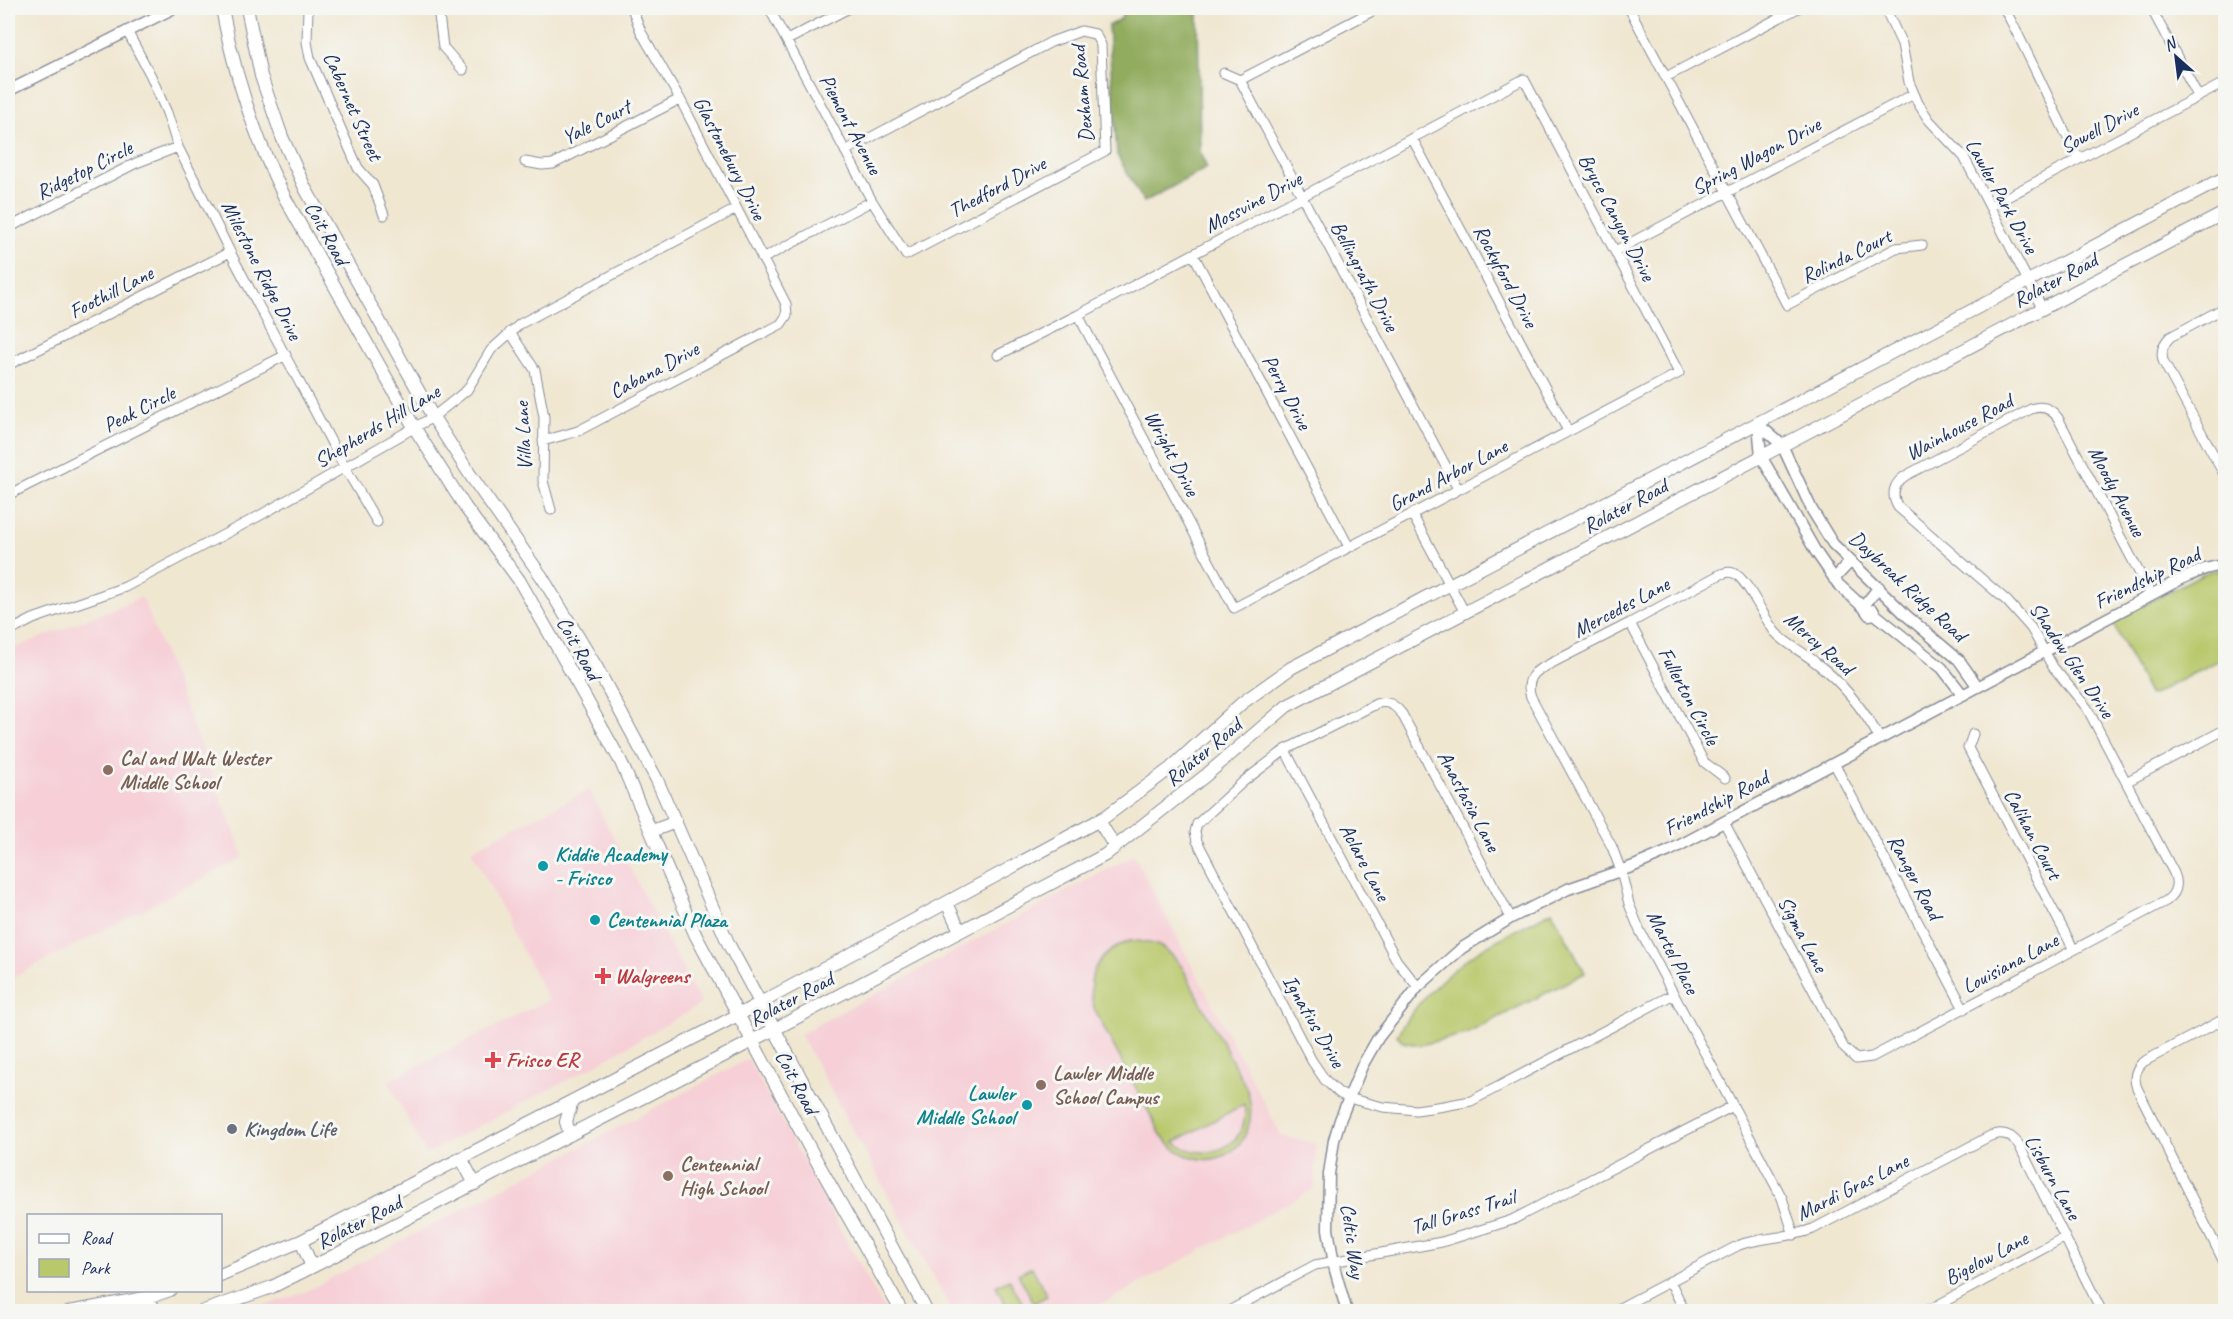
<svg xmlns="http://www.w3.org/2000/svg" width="2233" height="1319" font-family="Caveat,sans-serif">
<rect width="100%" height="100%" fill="#f6f6f2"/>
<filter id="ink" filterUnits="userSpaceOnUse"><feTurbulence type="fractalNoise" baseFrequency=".0167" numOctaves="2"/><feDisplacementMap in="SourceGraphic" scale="12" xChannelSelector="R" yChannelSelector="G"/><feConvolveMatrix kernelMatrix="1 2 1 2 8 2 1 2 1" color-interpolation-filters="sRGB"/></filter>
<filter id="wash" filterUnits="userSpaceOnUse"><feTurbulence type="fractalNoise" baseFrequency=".008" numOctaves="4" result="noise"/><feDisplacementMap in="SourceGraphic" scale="24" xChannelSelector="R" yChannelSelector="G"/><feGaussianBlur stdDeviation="1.35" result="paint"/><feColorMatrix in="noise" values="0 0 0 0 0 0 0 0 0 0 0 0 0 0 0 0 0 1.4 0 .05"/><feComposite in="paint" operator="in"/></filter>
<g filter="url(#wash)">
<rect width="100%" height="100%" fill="#f0e7d1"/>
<path fill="#f6cfd7" d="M142 597 244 857 8 980V651Z
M589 790 701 1004 592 1067 426 1154 388 1081 548 1000 471 850Z
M1134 855 1281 1135 1316 1144 1314 1189 1089 1311H952L800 1034Z
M748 1059 885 1311 245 1312 303 1293Z"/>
<path fill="#b8c86a" stroke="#6a7c64" stroke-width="1.5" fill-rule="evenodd" d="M2225 569V657L2150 696 2112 622 2206 572Z
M1552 911 1585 973 1466 1034 1420 1045 1403 1042 1397 1035C1413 1006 1446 973 1474 954 1498 938 1526 925 1552 911Z
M1130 941C1156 941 1167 947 1182 967L1246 1087C1269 1151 1199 1187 1160 1133L1096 1013C1083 978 1095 954 1130 941ZM1244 1104C1252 1146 1206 1165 1174 1142Z
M1032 1267 1047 1296 1034 1303 1018 1274Z
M1009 1279 1025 1308 1018 1311H1009L996 1286Z"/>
<path fill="#92ac5e" stroke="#566e5e" stroke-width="1.5" d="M1122 8H1198L1200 153 1207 168 1144 202 1117 155 1108 26 1122 18Z"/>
</g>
<g filter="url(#ink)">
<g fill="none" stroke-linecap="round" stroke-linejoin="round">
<g stroke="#868b98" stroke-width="11">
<path id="minor" d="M308 8 307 42 310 58 358 168 373 185 384 215
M438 8 443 47 463 70
M769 8 872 201 906 255 1105 151 1101 45 1095 34 1081 31 1051 42 845 151
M1629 8 1787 305 1896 248 1922 245
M1885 8 1902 44 1909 82 1918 103 1929 120 1964 157 2042 308
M2004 8C2031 57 2052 109 2079 159
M2151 8 2198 96
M127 31 151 76 167 113 178 147 230 252 344 466 377 522
M787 40 849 8
M1224 73 1240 80
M1666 77 1798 8
M1240 80 1458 489
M1240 80 1378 8
M1412 138 1568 431
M525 162 542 165 553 164 680 99
M1990 206 2226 82
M8 228 136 163 178 147
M1615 251 1914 94
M1193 254 1349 547
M762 259 872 201
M2226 307 2170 337C2162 345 2160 353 2164 363L2226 478
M510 332 535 370 544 417 543 481 551 510
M998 355 1078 315 1524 79 1679 373 1234 608 1078 315
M8 365 230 252
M543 441 578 431 781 324 787 315 786 304 680 99 641 32 632 8
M8 495 286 355
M1412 514 1465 613
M1630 623 1704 762 1725 778
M8 632 33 619 125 587 259 516 433 417 467 390 491 350 520 324 736 209
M1973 734 1968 748 2074 950
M1285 750 1397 961 1418 987
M1834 763 1964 1009
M2126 782 2226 729
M1724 822 1844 1048 1856 1059 1872 1057 2166 901C2176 894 2179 885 2174 873L2087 708 2053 667 2031 628 2007 601 1898 507C1891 495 1893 484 1905 476L2031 409C2042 405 2051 408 2058 418L2151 595
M1511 918 1402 714C1394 704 1387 700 1376 704L1285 750 1244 781 1197 824 1195 832 1197 841 1312 1061 1325 1080 1339 1093 1348 1098 1383 1107 1416 1110 1444 1106 1471 1101 1674 994
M2226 1018 2143 1062C2135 1070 2133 1078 2137 1088L2226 1266
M1794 1235 1782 1198 1640 931 1629 904 1621 871 1612 847 1531 697C1527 686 1529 676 1540 669L1630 623 1719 575C1724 573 1728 571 1733 573 1747 577 1764 619 1775 632 1787 645 1802 651 1815 662 1842 682 1864 710 1880 739
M1670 1281 1685 1312
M1227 1312 1315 1265 1442 1242 1512 1220 1733 1106
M1612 1312 1739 1245C1763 1237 1789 1238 1813 1229L1990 1136C2002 1131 2011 1134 2019 1145L2102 1312
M1925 1312 2065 1237
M2217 1312 2226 1307"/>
</g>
<g stroke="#868b98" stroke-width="13">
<path id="tertiary" d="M8 91 174 8
M1758 424 1782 445 1812 510 1833 544 1907 616 1959 660 1978 687
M1758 424 1761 456 1816 552 1838 584 1864 608 1869 615 1875 614
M1834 579 1850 562
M1863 607 1879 587
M1873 610 1875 614 1942 668 1963 695
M1347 1312 1335 1270 1328 1229 1329 1174 1334 1140 1340 1120 1362 1066 1378 1038 1418 987 1462 948 1511 918 1568 889 1634 866 1669 851 2181 579 2205 569 2226 564"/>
</g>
<g stroke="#868b98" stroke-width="14">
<path id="secondary" d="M222 8C234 74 255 138 285 198L414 427 465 507 519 580 556 645 621 762 696 936 815 1158 902 1312
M247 8 261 76 282 137 305 188 433 417 471 476 542 577 597 668 657 780 729 945 927 1312
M575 680 597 668
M1099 821 1115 847
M652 831 676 822
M947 903 960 931
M570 1135 566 1122 572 1101
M461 1158 475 1184
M301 1241 312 1267
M220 1275 301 1241 572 1101 738 1015 1105 817 1171 768 1242 703 1291 668 2226 177
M150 1297 153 1312
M69 1312 150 1297 170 1290
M201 1312 272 1287 312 1267 737 1049 1105 855 1205 776 1287 706 2226 212"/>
</g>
<use href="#minor" stroke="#fff" stroke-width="9"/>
<use href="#tertiary" stroke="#fff" stroke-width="10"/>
<use href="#secondary" stroke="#fff" stroke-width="12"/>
</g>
</g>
<g fill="#8d6e63" stroke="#f6f6f2" stroke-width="2">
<circle cx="108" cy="770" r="6"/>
<circle cx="1041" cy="1085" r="6"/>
<circle cx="668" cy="1176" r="6"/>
</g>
<g fill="#0f9aa8" stroke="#f6f6f2" stroke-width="2">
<circle cx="543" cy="866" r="6"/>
<circle cx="595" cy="920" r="6"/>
<circle cx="1027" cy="1105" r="6"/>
</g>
<g fill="#e0444e" stroke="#f6f6f2" stroke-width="2">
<path d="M600 967h6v6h6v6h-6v6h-6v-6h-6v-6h6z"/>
<path d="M490 1051h6v6h6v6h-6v6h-6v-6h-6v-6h6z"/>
</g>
<circle fill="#6b7280" stroke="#f6f6f2" stroke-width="2" cx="232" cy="1129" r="6"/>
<g text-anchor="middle" stroke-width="6" stroke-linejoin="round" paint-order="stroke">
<g font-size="21" fill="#1b2f5e" stroke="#f6f6f2">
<text transform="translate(1082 94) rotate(-95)" y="7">Dexham Road</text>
<text transform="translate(353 106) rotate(66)" y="7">Cabernet Street</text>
<text transform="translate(596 122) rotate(-27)" y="7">Yale Court</text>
<text transform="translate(851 124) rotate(62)" y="7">Piemont Avenue</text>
<text transform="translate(2099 128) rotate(-28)" y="7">Sowell Drive</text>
<text transform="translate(1756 156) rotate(-28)" y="7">Spring Wagon Drive</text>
<text transform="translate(730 158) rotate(63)" y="7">Glastonebury Drive</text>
<text transform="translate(84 170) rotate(-27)" y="7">Ridgetop Circle</text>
<text transform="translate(997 187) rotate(-28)" y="7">Thedford Drive</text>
<text transform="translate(2002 196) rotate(61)" y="7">Lawler Park Drive</text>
<text transform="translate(1253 202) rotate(-28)" y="7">Mossvine Drive</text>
<text transform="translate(1617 217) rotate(62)" y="7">Bryce Canyon Drive</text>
<text transform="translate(327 233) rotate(61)" y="7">Coit Road</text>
<text transform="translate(1846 256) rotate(-26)" y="7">Rolinda Court</text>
<text transform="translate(262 270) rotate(63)" y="7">Milestone Ridge Drive</text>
<text transform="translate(1365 276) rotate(62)" y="7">Bellingrath Drive</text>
<text transform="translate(1506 276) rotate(62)" y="7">Rockyford Drive</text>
<text transform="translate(2055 280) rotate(-28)" y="7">Rolater Road</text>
<text transform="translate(111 292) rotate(-27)" y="7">Foothill Lane</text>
<text transform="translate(654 370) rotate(-28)" y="7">Cabana Drive</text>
<text transform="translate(1287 392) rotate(62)" y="7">Perry Drive</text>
<text transform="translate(139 409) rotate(-27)" y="7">Peak Circle</text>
<text transform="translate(377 426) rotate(-31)" y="7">Shepherds Hill Lane</text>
<text transform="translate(1959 427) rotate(-28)" y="7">Wainhouse Road</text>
<text transform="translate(523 436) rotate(-93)" y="7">Villa Lane</text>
<text transform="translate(1172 453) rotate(62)" y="7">Wright Drive</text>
<text transform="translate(1448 475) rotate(-28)" y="7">Grand Arbor Lane</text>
<text transform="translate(2117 491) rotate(62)" y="7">Moody Avenue</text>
<text transform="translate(1625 506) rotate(-28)" y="7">Rolater Road</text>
<text transform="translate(2147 578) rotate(-26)" y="7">Friendship Road</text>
<text transform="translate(1908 586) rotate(43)" y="7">Daybreak Ridge Road</text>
<text transform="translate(1621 607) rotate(-28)" y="7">Mercedes Lane</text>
<text transform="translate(1819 643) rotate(41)" y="7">Mercy Road</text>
<text transform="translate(579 648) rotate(61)" y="7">Coit Road</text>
<text transform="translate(2072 660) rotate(56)" y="7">Shadow Glen Drive</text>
<text transform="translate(1689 696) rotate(62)" y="7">Fullerton Circle</text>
<text transform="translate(1203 752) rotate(-40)" y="7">Rolater Road</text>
<text transform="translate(1469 801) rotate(62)" y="7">Anastasia Lane</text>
<text transform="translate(1716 803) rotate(-28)" y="7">Friendship Road</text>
<text transform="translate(2033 834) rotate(62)" y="7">Calihan Court</text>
<text transform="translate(1365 862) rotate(62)" y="7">Aclare Lane</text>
<text transform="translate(1915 877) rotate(62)" y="7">Ranger Road</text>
<text transform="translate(1803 934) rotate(62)" y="7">Sigma Lane</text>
<text transform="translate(1673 952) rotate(63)" y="7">Martel Place</text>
<text transform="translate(2010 963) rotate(-28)" y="7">Louisiana Lane</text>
<text transform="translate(791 999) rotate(-28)" y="7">Rolater Road</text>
<text transform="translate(1314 1021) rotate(60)" y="7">Ignatius Drive</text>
<text transform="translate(797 1082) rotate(62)" y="7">Coit Road</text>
<text transform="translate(2053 1177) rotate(61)" y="7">Lisburn Lane</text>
<text transform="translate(1852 1187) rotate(-27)" y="7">Mardi Gras Lane</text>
<text transform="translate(1463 1212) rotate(-17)" y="7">Tall Grass Trail</text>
<text transform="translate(359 1222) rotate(-27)" y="7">Rolater Road</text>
<text transform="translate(1353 1241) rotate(82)" y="7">Celtic Way</text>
<text transform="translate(1986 1258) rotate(-28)" y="7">Bigelow Lane</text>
</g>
<g font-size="21" font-weight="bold" fill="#785e54" stroke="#f6f6f2" text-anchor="start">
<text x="120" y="765">Cal and Walt Wester<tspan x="120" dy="24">Middle School</tspan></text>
<text x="1053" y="1080">Lawler Middle<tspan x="1053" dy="24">School Campus</tspan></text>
<text x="680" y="1171">Centennial<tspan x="680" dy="24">High School</tspan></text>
</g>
<g font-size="21" font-weight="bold" fill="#0d838f" stroke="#f6f6f2" text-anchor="start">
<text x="555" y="861">Kiddie Academy<tspan x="555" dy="24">- Frisco</tspan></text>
<text x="607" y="927">Centennial Plaza</text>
<text x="1015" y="1100" text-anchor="end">Lawler<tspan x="1015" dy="24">Middle School</tspan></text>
</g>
<g font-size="21" font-weight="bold" fill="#be3a42" stroke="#f6f6f2" text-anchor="start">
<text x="615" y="983">Walgreens</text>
<text x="506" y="1067">Frisco ER</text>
</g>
<g font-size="21" font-weight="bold" fill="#5b616d" stroke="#f6f6f2" text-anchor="start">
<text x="244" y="1136">Kingdom Life</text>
</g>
</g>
<rect width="2233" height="1319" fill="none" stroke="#f6f6f2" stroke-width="30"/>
<rect x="27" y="1214" width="195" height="78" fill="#f6f6f2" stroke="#9ea6b7" stroke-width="1.5"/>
<rect x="39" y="1234" width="30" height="9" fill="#ffffff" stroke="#9ea6b7" stroke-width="1.5"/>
<text x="81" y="1244" font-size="18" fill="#1b2f5e">Road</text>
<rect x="39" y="1259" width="30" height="18" fill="#b8c86a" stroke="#9ea6b7" stroke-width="1.5"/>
<text x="81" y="1274" font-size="18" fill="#1b2f5e">Park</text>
<g transform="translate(2176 57) rotate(332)" stroke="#f6f6f2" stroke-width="4.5" paint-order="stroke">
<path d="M0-4.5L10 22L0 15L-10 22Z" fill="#1b2f5e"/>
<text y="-9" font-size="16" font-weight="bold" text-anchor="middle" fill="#1b2f5e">N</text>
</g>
</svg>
